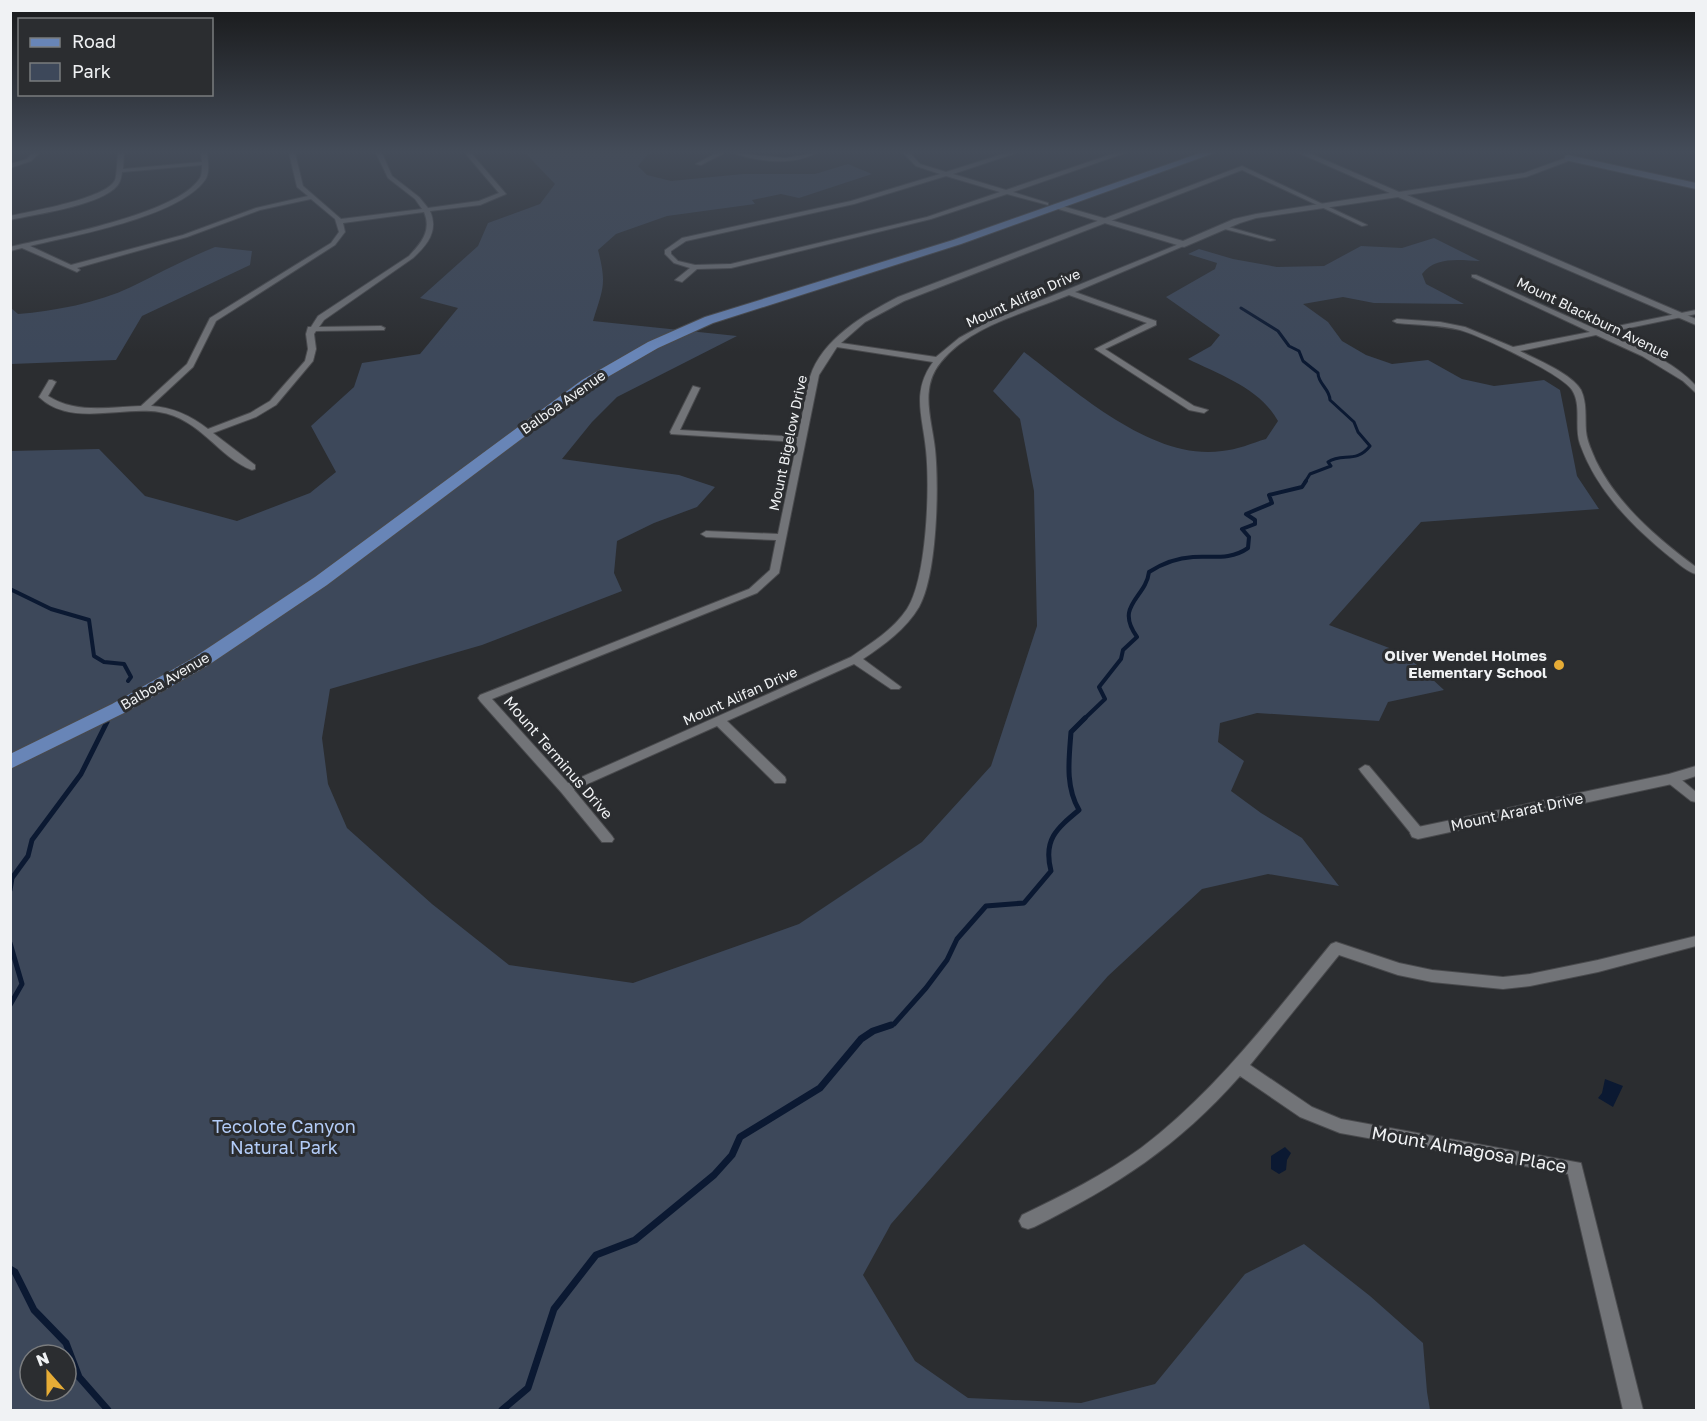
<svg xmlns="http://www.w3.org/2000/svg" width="1707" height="1421" font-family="'Golos Text',sans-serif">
<rect width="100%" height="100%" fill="#2b2d30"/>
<path fill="#3d485a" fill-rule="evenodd" d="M525 153H653L647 155 638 166 647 175 671 181 743 174H815L848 164 872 174 799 198 781 194 752 200 755 204 667 216 616 234 598 250C607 285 603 288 593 321L737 336 617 397 592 422 562 459 679 475 715 487 697 507 654 523 617 541 614 573 622 591 482 645 330 689 322 738 328 784 347 828 432 904 509 965 633 983 799 924 922 842 991 766 1037 626 1034 491 1020 419 993 391 1024 352C1077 392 1152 461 1222 451 1237 450 1252 443 1266 439L1278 421C1260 388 1220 375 1188 359L1211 346 1220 335 1166 297 1215 269 1217 263 1188 254 1199 249 1233 259 1277 267 1324 266 1361 246 1402 248 1434 238 1480 261C1460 260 1435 256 1422 274L1426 284 1464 304 1374 303 1343 297 1303 304 1328 322 1342 341 1366 355 1392 364 1428 360 1462 379 1494 386 1544 380 1560 390 1577 476 1599 509 1421 522 1329 625 1405 654 1444 690 1388 702 1379 721 1257 713 1220 723 1218 742 1244 761 1231 791 1261 813 1302 838 1339 886 1268 874 1202 889 1108 976 891 1224 863 1275 915 1361 968 1398 1081 1403 1155 1384 1245 1274 1304 1244 1370 1296 1423 1343 1427 1392 1430 1410H11L10 451 99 449 145 496 237 521 310 493 336 472 311 426 354 387 362 363 420 354 458 308 420 298 478 246 488 223 540 204 555 184ZM30 1355H66V1391H30Z
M215 247 252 251 250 265 142 316 116 360 11 364V308L18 314C55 311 97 303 131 287 160 273 185 259 215 247Z"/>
<path fill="#0b1932" d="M1605 1079 1623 1086 1613 1107 1598 1098 1602 1093Z
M1285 1147 1291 1153 1287 1160 1286 1170 1279 1174 1271 1169V1156Z"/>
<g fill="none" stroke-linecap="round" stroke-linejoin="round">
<path stroke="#0b1932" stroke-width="3" d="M1241 308 1278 331 1289 346 1299 351 1303 361 1318 373C1318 384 1330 389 1330 400L1354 422 1358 432 1370 446C1356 464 1342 452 1328 462L1331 466 1310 474 1305 482"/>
<path stroke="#0b1932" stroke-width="4" d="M10 589 51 609 89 620 94 656 104 662 124 664 131 677 128 681
M1083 720 1105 699 1099 687 1121 659 1123 650 1137 637C1114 605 1146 598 1149 572 1163 563 1177 558 1193 557 1213 556 1231 560 1248 548L1249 537 1242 529 1255 524V520L1246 514 1272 503 1269 495 1302 487 1306 481"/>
<path stroke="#0b1932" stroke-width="5" d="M10 890 12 878 28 856 32 840 81 774 107 722
M10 943 22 984 10 1005
M886 1027 894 1024 926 988 947 960 957 939 986 906 1024 903 1051 871C1043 840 1056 829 1079 810 1065 786 1069 759 1071 732L1085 718"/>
<path stroke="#0b1932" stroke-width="7" d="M10 1269 15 1272 34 1310 66 1343 79 1377 108 1410
M502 1410 528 1388 554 1309 596 1255 635 1240 714 1175 732 1155 740 1137 820 1088 861 1039 873 1031 891 1025"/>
<g stroke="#494a4d" stroke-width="2">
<path id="minor" d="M32 153H39L31 161 10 168V164L27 159Z
M118 153H124L123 169 202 162 201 153H207C208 162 210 173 205 180 179 217 72 236 30 246L71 265 183 235 256 208 308 196 297 187 289 153H295L303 186 341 219 422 209 415 199 388 178 376 153H382L392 176 419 197 428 208 479 201 499 193 465 153H471L506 194 480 205 430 211C439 231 427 245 413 258L324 320 319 327 381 326 385 328 384 330 316 331 314 334 316 349 313 361 276 405 256 417 213 433 255 465V469L252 470C219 458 200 418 159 412 121 406 70 427 39 397L49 380H52L56 382 48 396C76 414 110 407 141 406L187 364 210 318 331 243 339 232 335 219 311 199 260 210 187 237 77 268 80 270 77 272 22 248 10 251V247C52 237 178 214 200 178 202 174 202 170 202 165L122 172C121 179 120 184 114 189 94 206 37 214 10 220V216C31 211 106 199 115 180 117 175 117 161 118 153ZM424 212C432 231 421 243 409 256L318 316 311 327H308L306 334 308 349 305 361 270 401 250 413 208 429C191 416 173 407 151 406L193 367 216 321 335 245 345 232 343 223Z
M716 153H724L701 165 696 164Z
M734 153 785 158 816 153C793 166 758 162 734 153Z
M903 153H910L920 164 946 172 1006 153H1016L953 174 1006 190 1115 153H1125L1013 192 1048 203V205L1007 194 931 219 731 268 697 269 682 282 675 280 690 268 674 263 665 254V250L682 238 851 201 940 174 916 166ZM946 176 1000 192 927 217 731 264 695 265 678 261 671 254V251L686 241 854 204Z
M1242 166 1367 225 1362 226 1242 170 904 301 865 322 841 343 936 357 959 338 988 322 1184 242 1187 244 1186 245 1075 292 1156 321V325L1105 349 1194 406 1208 410 1204 413 1189 410 1095 349 1147 323 1069 295C1026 313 971 325 941 362 919 388 932 420 935 449 939 487 937 575 919 607 906 629 884 645 863 659L901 687 899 689H891L854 664 727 721 785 777 786 780 785 783H775L717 726 574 790 612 836 614 839 612 842H602L561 792 480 701 478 698 480 695 749 589 770 570 776 540 706 537 701 534 706 531 778 534 797 442 671 434 670 432 693 386 700 388 680 430 798 437C802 417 805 396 810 377 822 339 865 314 898 297ZM837 347 933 362C911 392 923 417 926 450 930 487 927 578 907 609 893 630 871 643 851 657L568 783 492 699 757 593 779 573 819 375Z
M1221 226H1225L1275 240 1270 241 1221 228Z
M1472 275H1476L1598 330 1696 310V314L1605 333C1636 347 1673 360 1696 386V393L1683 381 1642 356 1596 335 1520 351C1536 359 1572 374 1581 390 1587 402 1585 418 1586 431 1587 442 1592 451 1596 461 1618 505 1658 539 1696 567V574C1687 572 1678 563 1670 557 1633 527 1596 490 1580 444 1574 428 1582 405 1572 390 1562 374 1481 336 1460 330 1440 325 1418 325 1397 323L1393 321 1397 319 1440 322 1465 327 1513 347 1590 332 1472 277Z
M1365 765 1369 766 1423 830 1425 833 1423 836H1413L1361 772 1359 769Z
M1672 775 1677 776 1696 792V802L1691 801 1667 782 1666 779 1667 776Z
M1696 936V946L1598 972 1530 986 1503 989 1432 982 1398 975 1339 955 1250 1065 1312 1107 1341 1119 1581 1163 1643 1410H1623L1568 1174 1340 1133 1300 1117 1240 1076C1177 1147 1118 1185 1034 1227L1028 1229 1022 1227 1019 1221 1022 1215C1063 1195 1104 1175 1141 1148 1216 1091 1272 1016 1331 944L1336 942 1399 963 1432 970 1503 977 1530 974 1598 960Z"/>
</g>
<g stroke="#494a4d" stroke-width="2">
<path id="tertiary" d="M1299 153H1309L1399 192 1524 173 1571 156V160L1526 177 1407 195 1696 319V325L1398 197 1256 218 1240 223 1184 247 1055 208 1062 206 1183 241 1234 219 1256 214 1390 193Z
M1696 766V776L1672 784 1418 839 1412 837 1410 833 1412 829 1418 827 1669 774Z"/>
</g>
<g stroke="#494a4d" stroke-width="2">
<path id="secondary" d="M1568 155 1696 183V189L1565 160V156Z"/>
</g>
<g stroke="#494a4d" stroke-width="2">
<path id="primary" d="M1200 153H1214L961 244 713 323 658 348 592 386 327 585 207 666 126 712 10 769V754L112 704 193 658 315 577 582 380 648 342 705 317 953 240Z"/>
</g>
<use href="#minor" fill="#727478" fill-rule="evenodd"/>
<use href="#tertiary" fill="#727478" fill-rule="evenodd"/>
<use href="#secondary" fill="#6d7c98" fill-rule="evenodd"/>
<use href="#primary" fill="#6885b7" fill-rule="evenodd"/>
</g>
<linearGradient id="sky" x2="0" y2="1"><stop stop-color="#18191a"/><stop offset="0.43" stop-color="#444c59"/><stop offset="1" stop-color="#444c59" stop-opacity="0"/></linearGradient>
<rect width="1707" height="352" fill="url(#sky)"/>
<circle fill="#e6ac36" stroke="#2b2d30" stroke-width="2" cx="1559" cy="665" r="6"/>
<g text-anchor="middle" stroke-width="6" stroke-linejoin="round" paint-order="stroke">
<g font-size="14" fill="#f0f2f4" stroke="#2b2d30">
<text transform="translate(1023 298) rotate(-24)" y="5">Mount Alifan Drive</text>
<text transform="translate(1593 318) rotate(26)" y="5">Mount Blackburn Avenue</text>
<text transform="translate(563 402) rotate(-35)" y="5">Balboa Avenue</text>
<text transform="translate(788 443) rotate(-78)" y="5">Mount Bigelow Drive</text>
<text transform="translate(165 681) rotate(-30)" y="5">Balboa Avenue</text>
<text transform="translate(740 696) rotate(-24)" y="5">Mount Alifan Drive</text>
</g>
<g font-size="15" font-weight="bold" fill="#f0f2f4" stroke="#2b2d30" text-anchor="end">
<text x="1547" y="661">Oliver Wendel Holmes<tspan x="1547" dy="17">Elementary School</tspan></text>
</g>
<g font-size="15" fill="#f0f2f4" stroke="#2b2d30">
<text transform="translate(558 758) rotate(49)" y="5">Mount Terminus Drive</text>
<text transform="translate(1517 812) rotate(-12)" y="5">Mount Ararat Drive</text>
</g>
<g font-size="18" fill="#b3ccf7" stroke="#2b2d30">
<text x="284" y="1133">Tecolote Canyon<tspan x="284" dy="21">Natural Park</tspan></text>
</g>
<g font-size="18" fill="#f0f2f4" stroke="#2b2d30">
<text transform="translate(1469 1150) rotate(10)" y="6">Mount Almagosa Place</text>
</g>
</g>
<rect width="1707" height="1421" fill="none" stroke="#f0f2f4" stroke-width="24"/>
<rect x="18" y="18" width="195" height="78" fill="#2b2d30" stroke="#7a7c7e" stroke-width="1.5"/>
<rect x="30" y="38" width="30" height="9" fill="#6885b7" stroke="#7a7c7e" stroke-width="1.5"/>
<text x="72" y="48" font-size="18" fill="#f0f2f4">Road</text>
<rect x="30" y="63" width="30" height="18" fill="#3d485a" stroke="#7a7c7e" stroke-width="1.5"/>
<text x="72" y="78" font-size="18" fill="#f0f2f4">Park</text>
<g transform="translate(48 1373) rotate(339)"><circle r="28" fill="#2b2d30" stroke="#7a7c7e" stroke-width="1.5"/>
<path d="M0-4.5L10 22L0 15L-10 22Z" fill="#e6ac36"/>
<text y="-9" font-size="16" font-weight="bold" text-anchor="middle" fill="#f0f2f4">N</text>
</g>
</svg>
